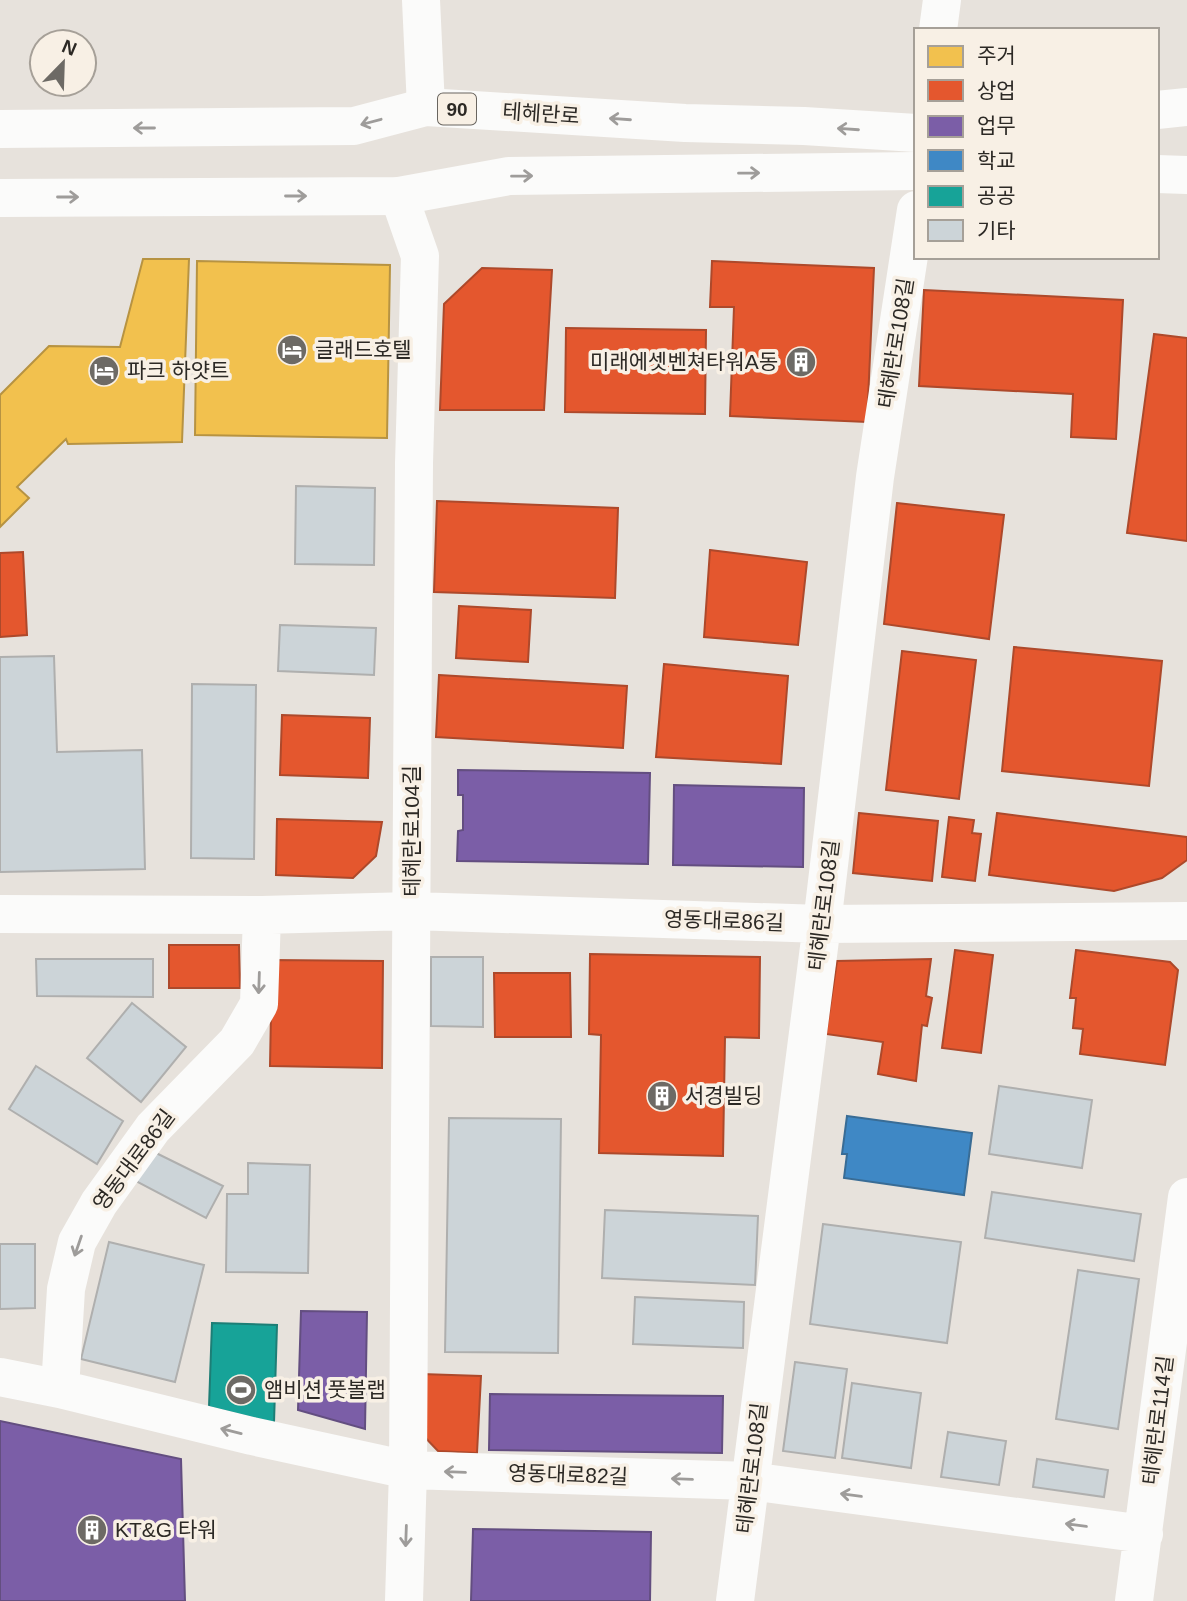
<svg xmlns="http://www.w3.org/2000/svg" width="1187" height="1601" font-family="Arial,'Noto Sans KR',sans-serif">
<rect width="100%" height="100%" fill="#e7e2dc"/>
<path fill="#f2c14e" stroke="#b79342" stroke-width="2" d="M143 259H189L182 442 68 444 66 439 17 487 29 498 0 527V395L49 346 120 347Z
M197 261 390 265 387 438 195 435Z"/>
<path fill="#e4572e" stroke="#ad492b" stroke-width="2" d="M712 261 874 268 867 422 730 416 734 307H710Z
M482 268 552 270 544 410H440L444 304Z
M924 290 1123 300 1116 439 1071 437 1073 394 919 386Z
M566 328 706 330 705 414 565 412Z
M1154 334 1187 338V541L1127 533Z
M437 501 618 508 615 598 434 592Z
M897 503 1004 515 989 639 884 624Z
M710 550 807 562 798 645 704 637Z
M23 552 27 635 0 637V553Z
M459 606 531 610 528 662 456 658Z
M1014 647 1162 661 1149 786 1002 771Z
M902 651 976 660 959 799 886 790Z
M664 664 788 676 781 764 656 757Z
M439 675 627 686 623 748 436 737Z
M282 715 370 718 368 778 280 775Z
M859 813 938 821 932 881 853 873Z
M997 813 1187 837V860L1162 878 1114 891 989 875Z
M949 817 974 820 972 833 981 834 975 881 942 877Z
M277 819 382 822 376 856 353 878 276 875Z
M169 945H239L240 988H169Z
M955 950 993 955 981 1053 942 1048Z
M1076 950 1170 962 1178 970 1165 1065 1080 1054 1083 1029 1073 1028 1076 998H1070Z
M590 954 760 957 759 1038 725 1037 723 1156 599 1153 601 1035 589 1034Z
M931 959 926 996 932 998 927 1026 922 1025 916 1081 878 1074 883 1042 826 1034 837 961Z
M272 960 383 961 382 1068 270 1066Z
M494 973H570L571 1037H495Z
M421 1374 481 1376 477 1453 438 1451 419 1431Z"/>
<path fill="#7b5ea7" stroke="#634e80" stroke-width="2" d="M458 770 650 773 648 864 457 861 458 831 463 830V795H458Z
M674 785 804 788 803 867 673 865Z
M301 1311 367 1312 365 1429 298 1410Z
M490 1394 723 1396 722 1453 489 1450Z
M0 1421 181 1459 185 1601H0Z
M473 1529 651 1532 650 1601H471Z"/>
<path fill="#3f88c5" stroke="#396c95" stroke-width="2" d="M847 1116 972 1133 964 1195 844 1178 847 1154H842Z"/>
<path fill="#17a398" stroke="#1d7e76" stroke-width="2" d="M212 1323 277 1325 274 1423 209 1407Z"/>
<path fill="#ccd4d8" stroke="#afafae" stroke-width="2" d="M296 486 375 488 374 565 295 564Z
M280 625 376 628 374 675 278 671Z
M54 656 57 752 142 750 145 869 0 872V657Z
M192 684 256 685 254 859 191 858Z
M431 957H483V1027L431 1026Z
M36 959H153V997L37 996Z
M132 1003 186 1047 141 1102 87 1058Z
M36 1066 123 1121 97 1164 9 1109Z
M999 1086 1092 1100 1082 1168 989 1154Z
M449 1118 561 1119 558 1353 445 1352Z
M152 1151 223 1186 206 1218 130 1178Z
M248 1163 310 1165 308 1273 226 1272 227 1194H248Z
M992 1192 1141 1214 1134 1261 985 1238Z
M605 1210 758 1216 755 1285 602 1278Z
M823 1224 961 1242 947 1343 810 1324Z
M109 1242 204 1265 175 1382 81 1359Z
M0 1244H35V1308L0 1309Z
M1078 1270 1139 1279 1118 1429 1056 1419Z
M635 1297 744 1302 743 1348 633 1344Z
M795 1362 847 1369 835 1458 783 1451Z
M852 1383 921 1393 911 1468 842 1458Z
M948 1432 1006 1441 999 1485 941 1477Z
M1037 1459 1108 1470 1104 1497 1033 1487Z"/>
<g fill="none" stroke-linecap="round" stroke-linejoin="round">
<path stroke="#fbfbfa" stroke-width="38" d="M421 0 426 107
M938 30 942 0
M399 196 420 256 414 463 408 1470 404 1601
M0 914 262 915 411 911 822 924 1187 921
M0 1377 60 1389 252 1436 408 1470 750 1481 1144 1534
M60 1389 66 1289 77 1242 99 1203 153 1128 237 1042 259 1004 262 915
M735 1601 822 924 875 477 916 210
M1134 1601 1187 1197"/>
<path stroke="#fbfbfa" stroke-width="38" d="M1157 110 1187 107
M0 129 354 126 426 107 685 123 804 126 916 133
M1157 174 1187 175
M0 198 399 196 509 176 916 171"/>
</g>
<defs><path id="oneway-shaft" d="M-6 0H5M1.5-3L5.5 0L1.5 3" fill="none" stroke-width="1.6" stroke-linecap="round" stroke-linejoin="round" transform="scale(1.75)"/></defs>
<g stroke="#9e9c9a">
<use href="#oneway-shaft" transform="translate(620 119) rotate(-176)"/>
<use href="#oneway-shaft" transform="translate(371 122) rotate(165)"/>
<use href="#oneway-shaft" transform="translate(144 128) rotate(180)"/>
<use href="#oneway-shaft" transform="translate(848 129) rotate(-176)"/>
<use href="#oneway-shaft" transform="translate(749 173) rotate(-1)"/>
<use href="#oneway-shaft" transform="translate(522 176) rotate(-1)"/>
<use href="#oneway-shaft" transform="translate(296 196)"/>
<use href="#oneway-shaft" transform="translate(68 197)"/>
<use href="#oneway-shaft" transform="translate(259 983) rotate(92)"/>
<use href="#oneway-shaft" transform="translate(78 1246) rotate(109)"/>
<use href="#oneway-shaft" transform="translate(231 1431) rotate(-166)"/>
<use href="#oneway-shaft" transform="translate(455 1472) rotate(-178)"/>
<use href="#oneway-shaft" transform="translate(682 1479) rotate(-178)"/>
<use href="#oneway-shaft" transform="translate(851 1495) rotate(-172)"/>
<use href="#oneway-shaft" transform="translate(1076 1525) rotate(-172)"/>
<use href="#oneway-shaft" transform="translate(406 1536) rotate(92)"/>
</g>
<defs>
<g id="hotel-disc" transform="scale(1.575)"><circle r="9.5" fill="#6d6a65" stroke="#f8f0e5"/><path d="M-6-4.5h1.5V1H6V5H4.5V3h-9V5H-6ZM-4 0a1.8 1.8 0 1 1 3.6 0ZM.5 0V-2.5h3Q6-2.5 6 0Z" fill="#fff"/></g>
<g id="building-disc" transform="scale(1.575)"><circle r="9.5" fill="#6d6a65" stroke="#f8f0e5"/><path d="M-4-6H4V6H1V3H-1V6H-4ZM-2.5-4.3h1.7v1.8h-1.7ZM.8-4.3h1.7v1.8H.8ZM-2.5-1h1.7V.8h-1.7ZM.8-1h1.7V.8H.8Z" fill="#fff"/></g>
<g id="stadium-disc" transform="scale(1.575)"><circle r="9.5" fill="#6d6a65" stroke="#f8f0e5"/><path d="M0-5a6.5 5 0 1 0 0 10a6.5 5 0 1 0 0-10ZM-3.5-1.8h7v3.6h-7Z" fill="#fff"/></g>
</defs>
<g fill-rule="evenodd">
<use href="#hotel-disc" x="292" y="350"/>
<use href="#building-disc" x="801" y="362"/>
<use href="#hotel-disc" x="104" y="371"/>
<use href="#building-disc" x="662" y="1096"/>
<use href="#stadium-disc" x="241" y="1390"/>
<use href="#building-disc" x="92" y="1530"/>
</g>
<g text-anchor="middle" stroke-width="7" stroke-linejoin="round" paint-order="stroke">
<rect fill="#f8f0e5" stroke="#69655f" stroke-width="2" x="438" y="93.5" width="38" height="31" rx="5"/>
<g font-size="19" font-weight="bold" fill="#2c2925">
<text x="457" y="116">90</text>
</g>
<g font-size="21" fill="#2c2925" stroke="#f8f0e5">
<text transform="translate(541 114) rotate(4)" y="7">테헤란로</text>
<text transform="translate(896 343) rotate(-81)" y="7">테헤란로108길</text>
<text transform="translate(412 831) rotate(-90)" y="7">테헤란로104길</text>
<text transform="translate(824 905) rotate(-83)" y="7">테헤란로108길</text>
<text transform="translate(724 921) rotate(2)" y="7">영동대로86길</text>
<text transform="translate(134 1160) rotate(-53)" y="7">영동대로86길</text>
<text transform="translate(1158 1420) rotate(-83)" y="7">테헤란로114길</text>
<text transform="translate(752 1468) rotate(-83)" y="7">테헤란로108길</text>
<text transform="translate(568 1475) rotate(2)" y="7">영동대로82길</text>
</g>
<g font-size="21" fill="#2c2925" stroke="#f8f0e5" text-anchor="start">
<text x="315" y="357">글래드호텔</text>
<text x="778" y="369" text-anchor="end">미래에셋벤쳐타워A동</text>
<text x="127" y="378">파크 하얏트</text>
<text x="685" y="1103">서경빌딩</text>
<text x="264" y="1397">앰비션 풋볼랩</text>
<text x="115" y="1537">KT&amp;G 타워</text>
</g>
</g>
<rect x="914" y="28" width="245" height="231" fill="#f8f0e5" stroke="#a6a098" stroke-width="2"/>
<rect x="928" y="46" width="35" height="21" fill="#f2c14e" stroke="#a6a098" stroke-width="2"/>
<text x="977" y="63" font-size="21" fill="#2c2925">주거</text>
<rect x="928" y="80" width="35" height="21" fill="#e4572e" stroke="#a6a098" stroke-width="2"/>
<text x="977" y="98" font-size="21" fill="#2c2925">상업</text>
<rect x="928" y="116" width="35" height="21" fill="#7b5ea7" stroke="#a6a098" stroke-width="2"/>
<text x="977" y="133" font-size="21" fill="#2c2925">업무</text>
<rect x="928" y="150" width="35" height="21" fill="#3f88c5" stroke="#a6a098" stroke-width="2"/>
<text x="977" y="168" font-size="21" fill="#2c2925">학교</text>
<rect x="928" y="186" width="35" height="21" fill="#17a398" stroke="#a6a098" stroke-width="2"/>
<text x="977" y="203" font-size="21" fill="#2c2925">공공</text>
<rect x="928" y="220" width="35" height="21" fill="#ccd4d8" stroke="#a6a098" stroke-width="2"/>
<text x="977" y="238" font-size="21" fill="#2c2925">기타</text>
<g transform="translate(63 63) rotate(23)"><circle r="33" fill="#f8f0e5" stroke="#a6a098" stroke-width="2"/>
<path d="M0-5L12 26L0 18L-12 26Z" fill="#6d6a65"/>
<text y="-10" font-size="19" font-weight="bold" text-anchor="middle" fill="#2c2925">N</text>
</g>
</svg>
